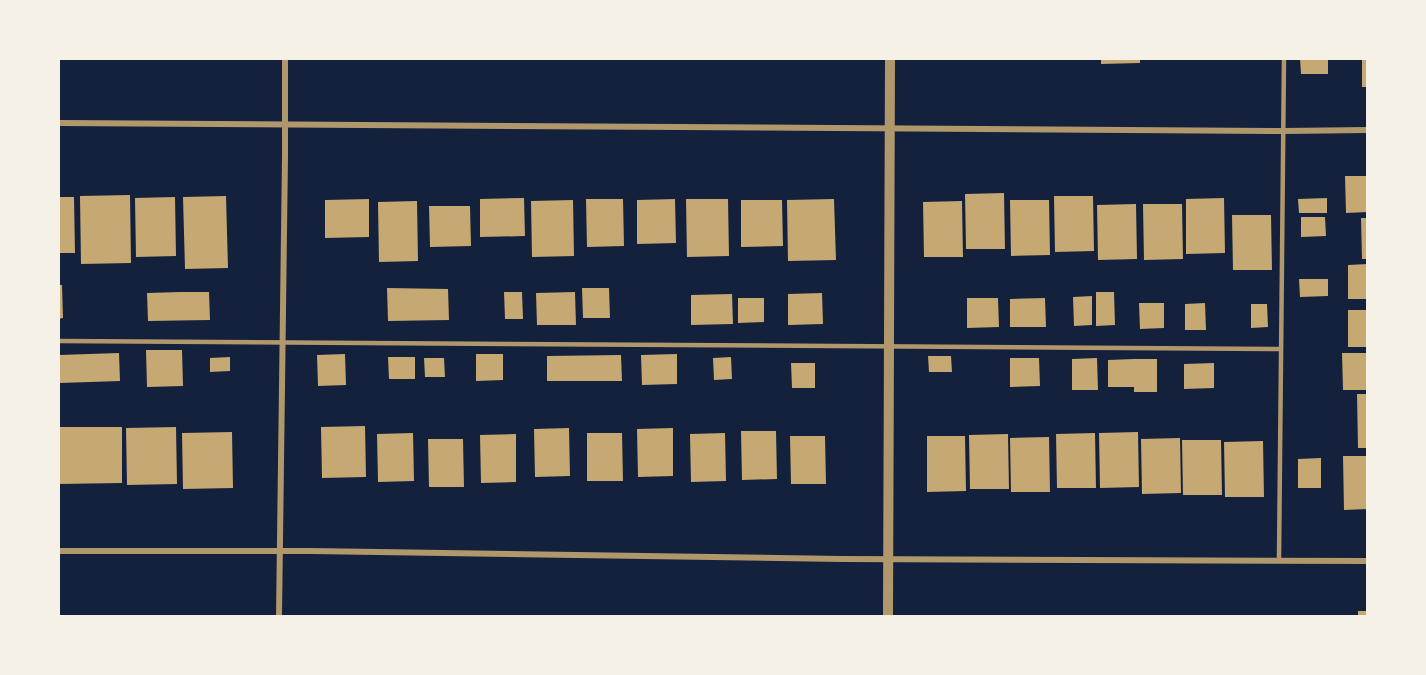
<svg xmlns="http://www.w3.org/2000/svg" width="1426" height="675" font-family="'DejaVu Sans',sans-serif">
<rect width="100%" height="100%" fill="#14213d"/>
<path fill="#c6a872" d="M1101 58H1140V63L1101 64Z
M1300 58H1328V74H1301Z
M1362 58H1368V87H1362Z
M1345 176H1368V212L1346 213Z
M1004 193 1005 249H966L965 194Z
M130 195 131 263 81 264 80 196Z
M226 196 228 268 185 269 183 197Z
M1054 196H1093L1094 251 1055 252Z
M58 197H74L75 253H58Z
M175 197 176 256 136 257 135 198Z
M524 198 525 236 480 237V199Z
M1224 198 1225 253 1186 254V199Z
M1327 198V213H1299L1298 199Z
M369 199V237L325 238V200Z
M586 199H623L624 246 587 247Z
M675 199 676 243 637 244V200Z
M686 199H728L729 256 687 257Z
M834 199 836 260 788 261 787 200Z
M573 200 574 256 532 257 531 201Z
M741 200H782L783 246 741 247Z
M1010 200H1049L1050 255 1011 256Z
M417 201 418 261 379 262 378 202Z
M962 201 963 257H924L923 202Z
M1136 204 1137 259 1098 260 1097 205Z
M1143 204H1182L1183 259 1144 260Z
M429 206H470L471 246 430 247Z
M1232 215H1271L1272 270H1233Z
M1301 217H1325L1326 236 1301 237Z
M1361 218H1368V259H1362Z
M1368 264V299H1348V265Z
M1299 279H1328V296L1300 297Z
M58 285H62L63 318 58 319Z
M387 288 448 289 449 320 388 321Z
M582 288H609L610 318H583Z
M180 292H209L210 320 148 321 147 293Z
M504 292H522L523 319H505Z
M575 292 576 325H537L536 293Z
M1096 292H1114L1115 325 1096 326Z
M822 293 823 324 788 325V294Z
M732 294 733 324 691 325V295Z
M1092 296V325L1074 326 1073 297Z
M738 298H764V322L738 323Z
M967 298H998L999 327 967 328Z
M1045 298 1046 327H1010V299Z
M1139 303H1164V328L1140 329Z
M1205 303 1206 330H1185V304Z
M1251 304H1267L1268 327 1251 328Z
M1348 310H1368V347H1348Z
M146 350H182L183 386 147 387Z
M119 353 120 381 60 383 59 355Z
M1342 353H1368V390H1343Z
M345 354 346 385 318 386 317 355Z
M476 354H503V380L476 381Z
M677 354V384L642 385 641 355Z
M621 355 622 381H547V356Z
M928 356H951L952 372H929Z
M230 357V371L210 372V358Z
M388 357H415V379H389Z
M731 357 732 379 714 380 713 358Z
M424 358H444L445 377H425Z
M1010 358H1039L1040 386 1010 387Z
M1097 358 1098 390H1072V359Z
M1134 359H1157V392H1134V387H1108V360Z
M791 363H815V388H792Z
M1214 363V388L1184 389V364Z
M1357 394H1368V448H1358Z
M365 426 366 477 322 478 321 427Z
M58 427H122V483L58 484Z
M176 427 177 484 127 485 126 428Z
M569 428 570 476 535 477 534 429Z
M673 428V476L638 477 637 429Z
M741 431H776L777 479 742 480Z
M232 432 233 488 183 489 182 433Z
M1138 432 1139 487 1100 488 1099 433Z
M413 433 414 481 378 482 377 434Z
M587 433H622L623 481H587Z
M725 433 726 481 691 482 690 434Z
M1095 433 1096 488H1057L1056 434Z
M516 434V482L481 483 480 435Z
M1008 434 1009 489H970L969 435Z
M790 436H825L826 484H791Z
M927 436H965L966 491 927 492Z
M1049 437 1050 492H1011L1010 438Z
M1180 438 1181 493 1142 494 1141 439Z
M428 439H463L464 487H429Z
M1182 440H1221L1222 495H1183Z
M1263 441 1264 497H1225L1224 442Z
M1343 456H1368V509L1344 510Z
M1321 458V488H1298V459Z
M1358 611H1368V616H1358Z"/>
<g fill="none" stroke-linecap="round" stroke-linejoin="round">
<path stroke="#b1986c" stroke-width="4.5" d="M58 341 1281 349
M1279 559 1284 58"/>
<path stroke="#b1986c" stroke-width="6" d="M58 123 1283 131 1368 130
M58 551H311L842 559 1368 561
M279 616 285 156V58"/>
<path stroke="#b1986c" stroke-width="10" d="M888 616 890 58"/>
</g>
<rect width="1426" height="675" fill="none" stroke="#f6f1e7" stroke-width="120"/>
</svg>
